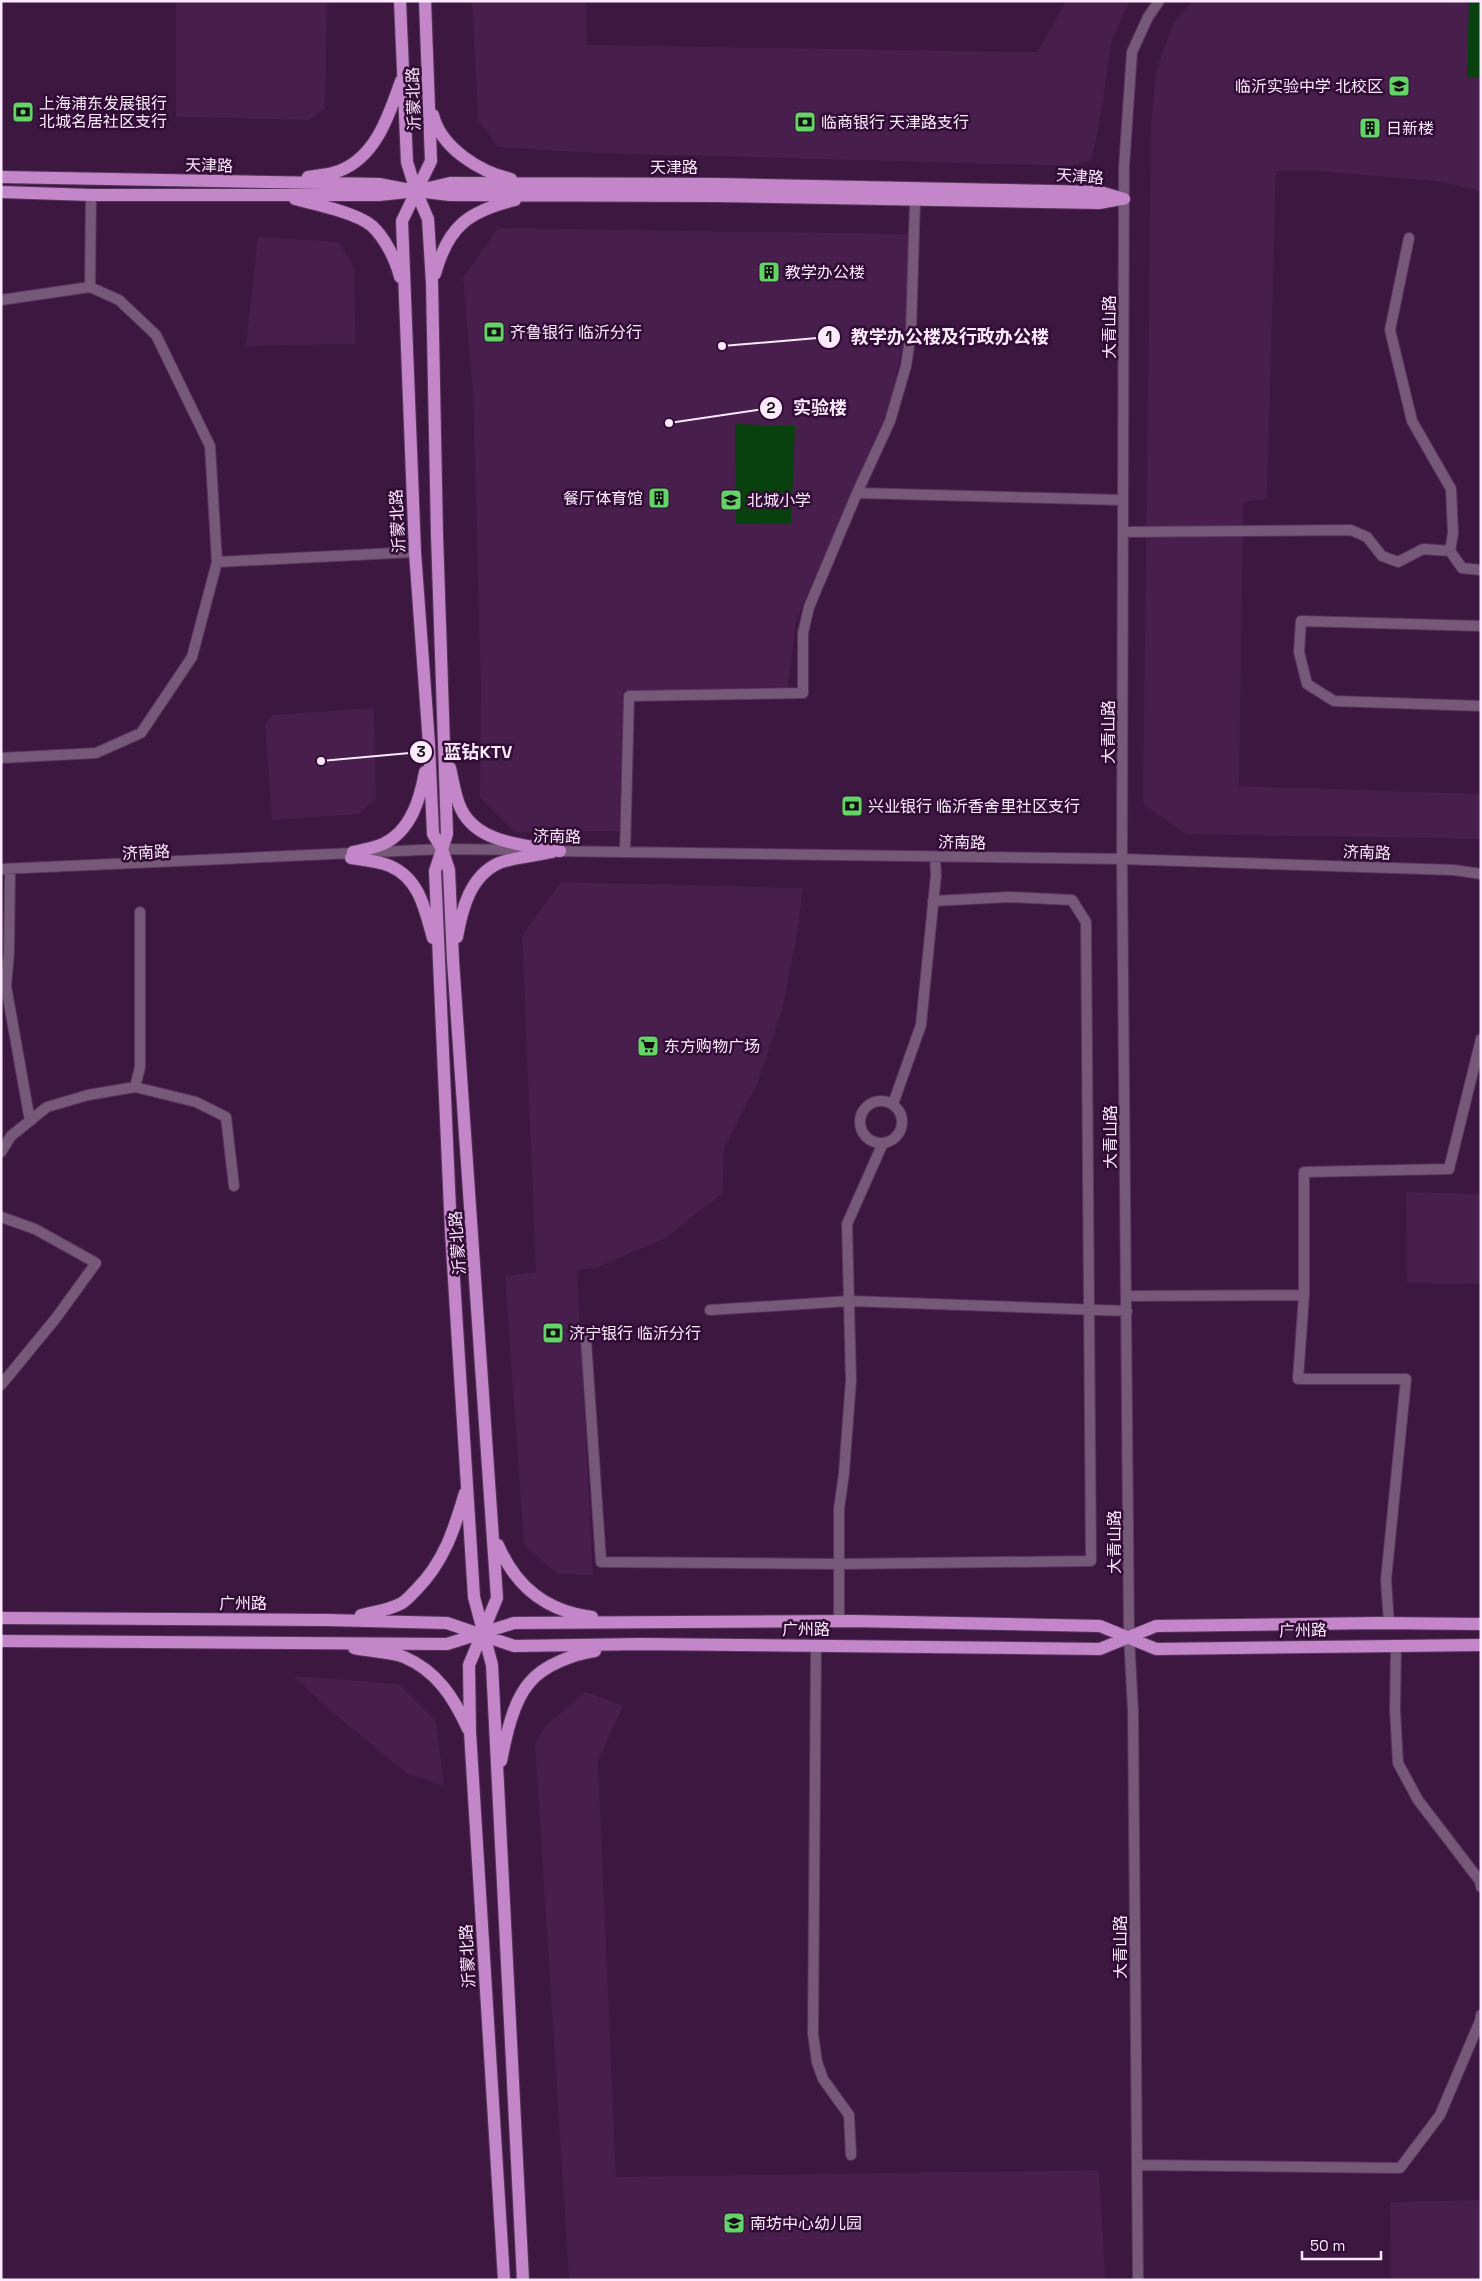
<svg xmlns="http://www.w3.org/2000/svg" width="1482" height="2281" font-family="'Space Grotesk','Noto Sans SC',sans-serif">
<rect width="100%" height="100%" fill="#3c1740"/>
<path fill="#481e4d" d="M176 1H327L325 109 309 120 176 117Z
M472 1H586L587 45 1038 52 1066 1H1130L1112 39 1098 131 1091 160 1072 166 594 153 498 147 478 120Z
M1193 1H1481V191L1437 181 1315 171H1276L1267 499 1243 502 1239 786 1481 794V839L1186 834 1143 804 1151 126 1156 71 1174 22Z
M498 228 909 234 907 325 890 404 796 621 788 687 623 691 619 831 515 832 480 797 481 688 473 392 463 278Z
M258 237 339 242 354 268 356 344 246 346Z
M374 708 376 799 359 814 272 820 265 724 272 715Z
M561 882 803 888 798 928 782 1010 758 1082 724 1149 723 1193 664 1239 596 1268 577 1270 593 1575 557 1574 524 1544 505 1276 536 1272 522 936Z
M1406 1192 1481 1194V1284L1407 1283Z
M293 1676 399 1684 436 1721 444 1786 406 1773 331 1711Z
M586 1692 623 1706 598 1761 616 2177 1099 2170 1105 2278 1104 2280H569L535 1743 547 1724Z
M1481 2200V2280H1391L1390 2202Z"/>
<path fill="#08410d" d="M1469 1H1481V78H1467Z
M735 424 795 426 791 524 736 523Z"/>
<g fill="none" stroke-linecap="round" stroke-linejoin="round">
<g stroke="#57355b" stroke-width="12">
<path id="minor" d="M1409 238 1390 330 1412 421 1451 489 1453 533 1450 551 1462 568 1481 570
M90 287 91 195
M1 300 90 287 119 300 156 335 210 446 217 562 192 657 141 733 96 753 1 758
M857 493 1123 500
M1123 532 1351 530 1367 537 1382 556 1398 562 1423 549 1450 551
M217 562 415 552
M1481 626 1301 621 1299 652 1307 684 1334 701 1481 706
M552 851 1122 859 1454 870 1481 874
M625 852 629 696 803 693V633L809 607 857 493 890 421 906 366 911 332 915 200
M1 869 442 849 528 850
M10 874 9 953 6 986 30 1121
M135 1087 140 1067V912
M860 1122a21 21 0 1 1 42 0a21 21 0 1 1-42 0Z
M893 1104 921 1025 936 875 935 857
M1 1152 11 1136 47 1107 88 1095 135 1087 196 1102 226 1117 234 1186
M1 1217 35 1229 96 1263 56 1318 1 1385
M1127 1296 1304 1295
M710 1310 850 1301 1127 1311
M586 1340 601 1562 839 1564 1091 1561 1086 922 1072 900 1010 897 933 901
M839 1621V1509L844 1473 851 1380 847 1224 883 1143
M1389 1623 1386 1580 1406 1379H1298L1304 1295V1172L1449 1169 1481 1039
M1396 1645 1395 1710 1398 1763 1418 1800 1480 1881 1481 1887
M816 1646 813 2034 817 2062 823 2079 849 2115 851 2155
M1137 2165 1400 2168 1440 2115 1480 2021 1481 2015
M1138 2280 1133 1710 1129 1636 1122 859 1124 167 1132 52 1148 17 1159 1"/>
</g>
<g stroke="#57355b" stroke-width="14">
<path id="major" d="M400 1 407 162 416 191 428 219 432 283 437 535 447 834 435 871 451 1232 474 1597 492 1665 523 2280
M425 1 431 161 402 221 415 552 429 744 433 834 442 849 449 870 453 960 497 1598 469 1665 470 1732 504 2280
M433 115C441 148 480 172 511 179
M1 177 379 184 405 189
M308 177C318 175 330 175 339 171 376 157 389 115 401 81
M1 192 91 195H379L416 191 450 183 717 184 1100 192 1124 199
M425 192 450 195 717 196 1099 203 1121 199
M295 199C315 204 357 213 372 226 385 238 396 260 400 277
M435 274C448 226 469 211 515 200
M450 768C453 780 455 797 461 809 478 844 525 845 560 851
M353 852C363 850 374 848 383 844 411 831 420 799 425 772
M351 858C364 860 379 861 390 866 420 879 425 910 433 938
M457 937C462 909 470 876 499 863 515 857 536 856 552 852
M498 1545C516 1587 546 1611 592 1617
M361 1615C375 1612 390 1610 402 1603 407 1600 412 1594 416 1590 444 1562 454 1530 465 1493
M1 1618 327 1620 447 1623 514 1646 641 1644 1100 1649 1156 1626 1377 1623 1481 1624
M1 1641 447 1644 514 1623 852 1621 1100 1626 1156 1649 1481 1645
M354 1648C370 1652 389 1651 404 1657 437 1671 454 1698 468 1729
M501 1761C506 1736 513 1701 530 1682 544 1665 574 1654 595 1651"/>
</g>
<use href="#minor" stroke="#765878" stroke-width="10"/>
<use href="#major" stroke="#c386c8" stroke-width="12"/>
</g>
<defs>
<g id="school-square" transform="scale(1.125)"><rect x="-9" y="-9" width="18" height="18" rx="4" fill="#65d467" stroke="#310c35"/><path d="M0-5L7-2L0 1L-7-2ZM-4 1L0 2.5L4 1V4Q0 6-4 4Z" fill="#111"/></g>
<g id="bank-square" transform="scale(1.125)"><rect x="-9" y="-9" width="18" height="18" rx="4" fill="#65d467" stroke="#310c35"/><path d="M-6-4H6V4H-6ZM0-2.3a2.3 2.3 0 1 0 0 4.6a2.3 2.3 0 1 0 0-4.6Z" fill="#111"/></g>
<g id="building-square" transform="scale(1.125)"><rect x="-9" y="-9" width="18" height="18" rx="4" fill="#65d467" stroke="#310c35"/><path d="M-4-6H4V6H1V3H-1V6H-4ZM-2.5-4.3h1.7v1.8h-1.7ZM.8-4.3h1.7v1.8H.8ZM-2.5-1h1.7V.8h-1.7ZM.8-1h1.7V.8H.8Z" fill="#111"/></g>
<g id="supermarket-square" transform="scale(1.125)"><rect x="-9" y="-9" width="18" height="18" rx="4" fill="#65d467" stroke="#310c35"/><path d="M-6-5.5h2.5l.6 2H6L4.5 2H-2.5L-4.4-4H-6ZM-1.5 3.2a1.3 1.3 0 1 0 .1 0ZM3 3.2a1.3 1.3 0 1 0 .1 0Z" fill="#111"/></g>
</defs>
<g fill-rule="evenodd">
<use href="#school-square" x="1399" y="86"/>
<use href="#bank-square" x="23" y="112"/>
<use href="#bank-square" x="805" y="122"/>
<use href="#building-square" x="1370" y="128"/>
<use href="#building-square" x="769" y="272"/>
<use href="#bank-square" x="494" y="332"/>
<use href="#building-square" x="659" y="498"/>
<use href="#school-square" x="731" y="500"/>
<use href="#bank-square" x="852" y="806"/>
<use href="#supermarket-square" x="648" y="1046"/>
<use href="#bank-square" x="553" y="1333"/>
<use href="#school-square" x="734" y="2223"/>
</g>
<g text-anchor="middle" stroke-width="5" stroke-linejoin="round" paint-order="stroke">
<g font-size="16" fill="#fdeaff" stroke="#310c35" text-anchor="start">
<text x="1383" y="92" text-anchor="end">临沂实验中学 北校区</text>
<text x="39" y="109">上海浦东发展银行<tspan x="39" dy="18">北城名居社区支行</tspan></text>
<text x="821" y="128">临商银行 天津路支行</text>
<text x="1386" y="134">日新楼</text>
<text x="785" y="278">教学办公楼</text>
<text x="510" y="338">齐鲁银行 临沂分行</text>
<text x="643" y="504" text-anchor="end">餐厅体育馆</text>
<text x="747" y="506">北城小学</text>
<text x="868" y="812">兴业银行 临沂香舍里社区支行</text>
<text x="664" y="1052">东方购物广场</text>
<text x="569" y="1339">济宁银行 临沂分行</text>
<text x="750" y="2229">南坊中心幼儿园</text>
</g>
<g font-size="16" fill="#fdeaff" stroke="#310c35">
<text transform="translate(413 99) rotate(-92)" y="6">沂蒙北路</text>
<text transform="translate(209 165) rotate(1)" y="6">天津路</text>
<text x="674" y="173">天津路</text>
<text transform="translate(1080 176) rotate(4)" y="6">天津路</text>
<text transform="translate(1109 327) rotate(-90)" y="6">大青山路</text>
<text transform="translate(397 521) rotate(-93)" y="6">沂蒙北路</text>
<text transform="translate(1108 732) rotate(-90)" y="6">大青山路</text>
<text transform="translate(557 836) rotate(1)" y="6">济南路</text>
<text transform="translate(962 842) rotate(1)" y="6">济南路</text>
<text transform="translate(146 852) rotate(-3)" y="6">济南路</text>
<text transform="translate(1367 852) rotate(2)" y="6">济南路</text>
<text transform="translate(1110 1137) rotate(-90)" y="6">大青山路</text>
<text transform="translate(457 1243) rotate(-94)" y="6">沂蒙北路</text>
<text transform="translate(1114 1542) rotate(-90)" y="6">大青山路</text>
<text x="243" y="1609">广州路</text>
<text x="806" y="1635">广州路</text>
<text transform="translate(1303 1630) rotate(-1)" y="6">广州路</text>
<text transform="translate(1120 1947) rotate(-90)" y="6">大青山路</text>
<text transform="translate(467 1956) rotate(-93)" y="6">沂蒙北路</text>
</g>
</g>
<path fill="none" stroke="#fdeaff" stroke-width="2" d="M722 346L829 337M669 423L771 408M321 761L421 752"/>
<g fill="#fdeaff" stroke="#310c35" stroke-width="2">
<circle cx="722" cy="346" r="5"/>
<circle cx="669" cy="423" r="5"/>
<circle cx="321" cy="761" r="5"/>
<circle cx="829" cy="337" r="12"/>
<circle cx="771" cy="408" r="12"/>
<circle cx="421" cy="752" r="12"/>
</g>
<g font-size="15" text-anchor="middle" font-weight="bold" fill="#111">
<text x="829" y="342">1</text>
<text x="771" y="413">2</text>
<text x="421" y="757">3</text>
</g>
<g font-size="18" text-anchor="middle" font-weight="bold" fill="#fdeaff" stroke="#310c35" stroke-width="5" stroke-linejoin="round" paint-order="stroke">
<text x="950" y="343">教学办公楼及行政办公楼</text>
<text x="820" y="414">实验楼</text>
<text x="478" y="758">蓝钻KTV</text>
</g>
<rect width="1482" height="2281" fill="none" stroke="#fdeaff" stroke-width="5"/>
<path d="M1302 2251v8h79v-8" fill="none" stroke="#fdeaff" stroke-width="2.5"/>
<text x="1310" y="2251" font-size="15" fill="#fdeaff" stroke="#310c35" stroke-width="4" paint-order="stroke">50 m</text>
</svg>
